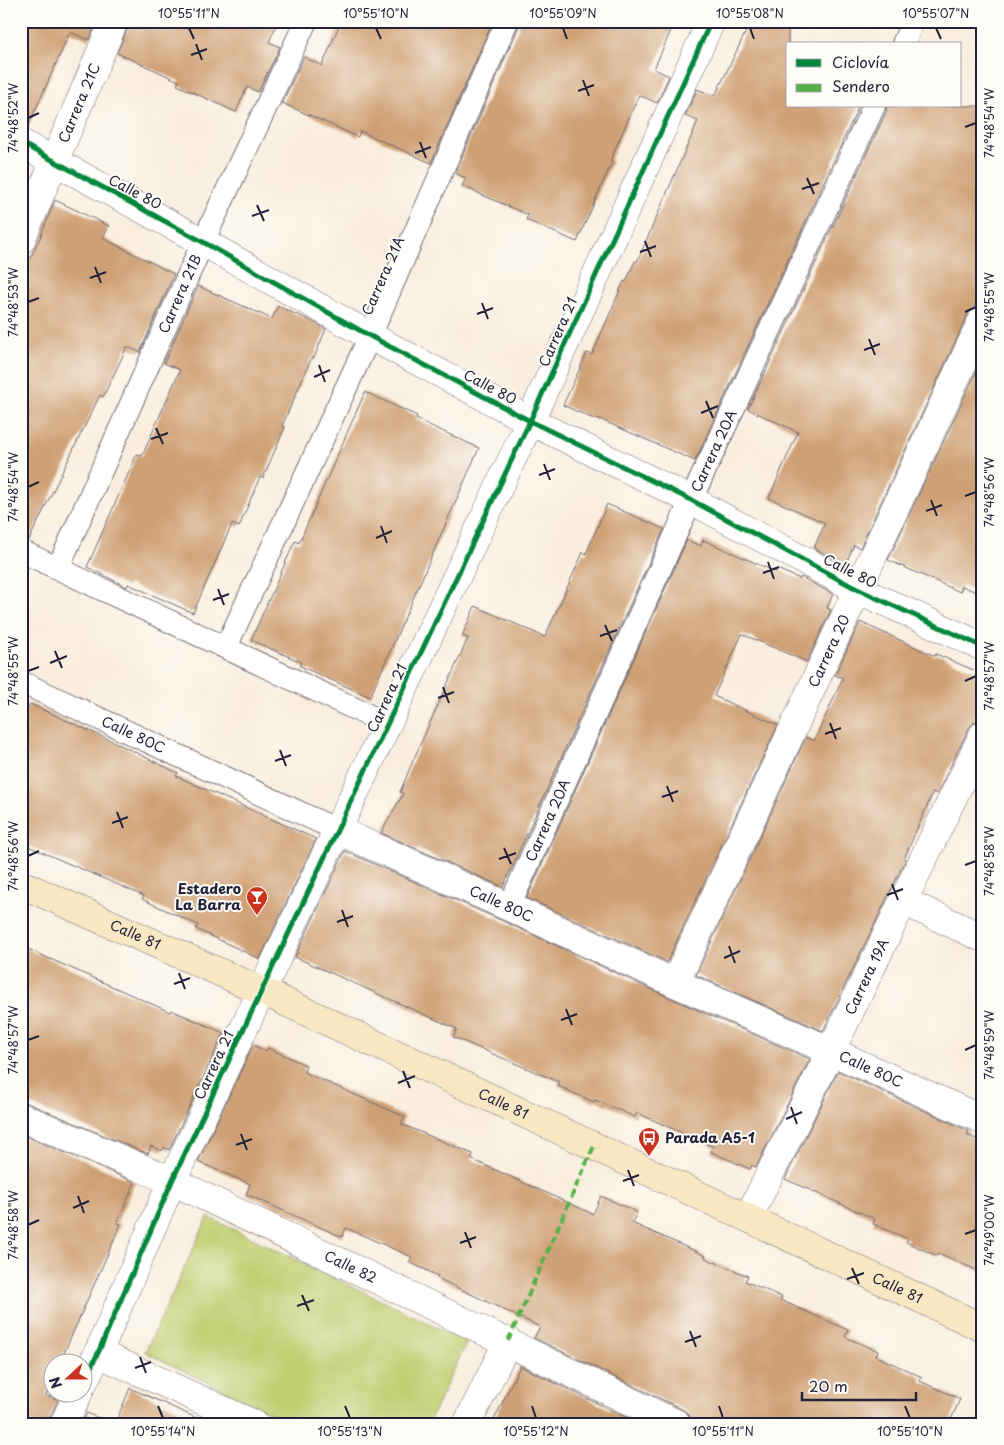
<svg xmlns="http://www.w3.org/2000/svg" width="1004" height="1445" font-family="'Playpen Sans',sans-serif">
<rect width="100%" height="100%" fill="#fdfcf7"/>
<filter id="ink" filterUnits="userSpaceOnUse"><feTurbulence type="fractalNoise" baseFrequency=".02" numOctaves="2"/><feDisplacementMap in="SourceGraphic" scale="10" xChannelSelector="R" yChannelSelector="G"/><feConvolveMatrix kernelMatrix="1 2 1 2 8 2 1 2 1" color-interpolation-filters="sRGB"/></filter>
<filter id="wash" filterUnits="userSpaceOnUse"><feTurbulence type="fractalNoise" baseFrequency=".0096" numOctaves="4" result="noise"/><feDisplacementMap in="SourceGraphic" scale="20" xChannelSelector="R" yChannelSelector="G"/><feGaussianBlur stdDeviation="1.12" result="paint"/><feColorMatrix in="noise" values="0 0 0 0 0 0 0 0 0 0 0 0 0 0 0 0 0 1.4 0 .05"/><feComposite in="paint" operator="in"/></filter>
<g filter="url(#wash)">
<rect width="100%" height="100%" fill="#f9eede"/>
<path fill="#c0ce70" stroke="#717856" d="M208 1217 467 1342 428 1424H293L145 1352Z"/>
<g id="blocks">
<path fill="#cfa075" d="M21 21H97L89 40 70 32 27 129 21 127Z
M129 21H278L269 42 280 47 258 92 247 87 236 112 177 85 179 81 117 53 128 27Z
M341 21H493L431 163 360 131 358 137 282 103 304 57 322 66Z
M520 21H675L654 69 669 76 657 103 639 95 610 161 612 162 577 242 526 220 528 215 462 186 466 178 455 173 519 26Z
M751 21H788V106H859L695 461 597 418 596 420 563 405 587 353 592 355 624 281 626 282 635 261 637 262 698 121 685 116 697 89 715 96Z
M887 106H983V304L974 306 969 312 860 548 854 545 845 565 814 548 825 523 769 498 798 432 748 409 886 112Z
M55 200 109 226 103 238 174 274 140 352 127 347 103 397 100 395 29 540 21 538V276L40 238Z
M198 286 272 319 278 306 311 321 326 329 314 358 312 357 282 426 285 427 263 478 260 477 239 527 232 524 193 613 128 584 127 587 87 567 137 454 142 456 180 370 164 363Z
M983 357V595L962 586 960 592 888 560Z
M365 392 417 416 416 419 479 448 370 697 300 666 301 662 251 640 295 541 299 543Z
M607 504 664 529 503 887 381 833 403 794 400 792 412 763 468 638 462 636 475 606 545 637 583 552 586 554Z
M687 540 701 546 703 540 776 572 777 569 800 579 801 577 833 594 827 608 831 610 807 662 742 634 714 696 778 725 667 962 527 898Z
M860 622 935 656 936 654 983 674V713L980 720 974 722 969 728 937 794 933 792 904 859H906L902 867 823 1031 696 975 806 737 814 741 843 678 835 675Z
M30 704 112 741 178 773 176 776 316 839 260 959 196 929 198 925 142 899 144 896 21 843V705L28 708Z
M345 851 503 921 668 997 810 1059 756 1167 752 1165 750 1169 711 1152 714 1147 637 1113 635 1117 595 1100 594 1102 558 1086 559 1082 453 1037 457 1029 295 957Z
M21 946 170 1012 171 1010 224 1033 169 1150 164 1147 162 1151 151 1146 148 1154 27 1103 21 1102Z
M253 1045 266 1051 268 1048 306 1065 304 1072 405 1117 401 1124 473 1154 471 1159 593 1214 601 1196 637 1212 632 1223 706 1256 705 1258 748 1276 745 1281 782 1297 780 1300 848 1330 845 1337 878 1351 876 1356 922 1377 920 1381 960 1399 949 1424H692L690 1416 684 1410 534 1338 540 1327 437 1278 438 1276 409 1262 412 1257 346 1228 342 1237 246 1194 250 1184 198 1162Z
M838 1071 969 1131 967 1135 983 1142V1273L938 1253 937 1256 906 1242 908 1239 873 1224 875 1219 785 1179Z
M21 1134 135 1182 117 1223 121 1224 60 1362H52V1380L46 1395 58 1400 50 1417 49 1424H21Z
M520 1366 640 1424H492Z
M130 1388 210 1424H115Z
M87 1413 112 1424H81Z"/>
</g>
</g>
<g filter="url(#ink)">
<use href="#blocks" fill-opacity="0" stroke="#6d6974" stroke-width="1"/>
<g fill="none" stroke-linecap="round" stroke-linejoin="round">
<g stroke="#6d6974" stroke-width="24">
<g id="lane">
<path d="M903 44 913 21"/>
<path d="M21 551 387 724"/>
<path id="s1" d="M58 568 203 242 306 21"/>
<path d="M226 647 370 336 507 21"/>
<path id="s2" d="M21 682 337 830"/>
<path id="s3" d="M509 907 691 500 874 106"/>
</g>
</g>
<g stroke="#6d6974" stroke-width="29">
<g id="street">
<path d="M21 143 203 242 370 336 530 421 691 500 857 589 983 647"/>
<path id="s4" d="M21 240 114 21"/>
<path id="s5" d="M337 830 509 907 675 983 831 1051 983 1120"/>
<path d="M903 901 983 938"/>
<path id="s6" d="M675 983 983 319"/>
<path id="s7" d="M21 1117 172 1181 677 1424"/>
<path id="s8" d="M748 1218 831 1051 983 735"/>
<path d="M98 1353 254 1424"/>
<path d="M82 1385 98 1353 172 1181 530 421 711 21"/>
<path d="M64 1424 79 1392"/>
<path d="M467 1424 508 1341"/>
</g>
</g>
<g stroke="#6d6974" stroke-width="29">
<g id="secondary">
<path id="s9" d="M21 884 262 991 983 1328"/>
</g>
</g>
<use href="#lane" stroke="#fff" stroke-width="22"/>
<use href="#street" stroke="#fff" stroke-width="28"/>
<use href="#secondary" stroke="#f8e8c3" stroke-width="28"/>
<path stroke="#55b146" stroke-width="4" stroke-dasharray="8 4" stroke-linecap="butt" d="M508 1341 594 1146"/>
<g stroke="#fdfcf7" stroke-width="8">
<path id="cycleway" d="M21 143 203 242 370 336 530 421 691 500 857 589 983 647
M82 1385 98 1353 172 1181 530 421 711 21"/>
</g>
<use href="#cycleway" stroke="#00873e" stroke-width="5"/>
</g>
</g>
<path fill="none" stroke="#22223b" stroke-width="2" d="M189 28 194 39M376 28 381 39M563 28 567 39M750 28 754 39M936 28 941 39M196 44 202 60M191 55 207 49M583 80 589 96M578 91 594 85M28 118 39 113M965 127 976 123M420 142 426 158M415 153 431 147M807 178 814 194M802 189 819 183M257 205 264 221M252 216 269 210M645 241 651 257M640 252 656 246M95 267 101 283M90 278 106 272M28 302 39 298M482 303 488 319M965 312 976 307M477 314 493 308M869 339 875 355M864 350 880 344M319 365 325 382M314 377 330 370M706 401 713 418M701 413 718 406M156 428 163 444M151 439 168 433M544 464 550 480M539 475 555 469M28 487 39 482M965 496 976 492M931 500 937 516M926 511 942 505M381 526 387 543M376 538 392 531M768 562 774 579M763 573 779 567M218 589 224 605M213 600 229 594M605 625 612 641M600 636 617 630M55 651 62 668M50 663 67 656M28 671 39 667M965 681 976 676M443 687 449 703M438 698 454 692M830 723 836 739M825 734 841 728M280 750 286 766M275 761 291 755M667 786 673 802M662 797 678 791M117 812 123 828M112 823 128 817M504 848 511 864M28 856 39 851M499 859 516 853M965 865 976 861M892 884 898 900M887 895 903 889M342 910 348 927M337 922 353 916M729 946 735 963M724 958 740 951M179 973 185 989M174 984 190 978M566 1009 572 1025M561 1020 577 1014M28 1040 39 1036M965 1050 976 1045M403 1071 410 1088M398 1083 415 1076M791 1107 797 1124M786 1119 802 1112M241 1134 247 1150M236 1145 252 1139M628 1170 634 1186M623 1181 639 1175M78 1196 84 1213M73 1208 89 1201M28 1225 39 1220M465 1232 471 1248M965 1234 976 1230M460 1243 476 1237M852 1268 859 1284M847 1279 864 1273M302 1295 309 1311M297 1306 314 1300M690 1331 696 1347M685 1342 701 1336M140 1357 146 1373M135 1368 151 1362M158 1406 163 1418M345 1406 350 1418M532 1406 536 1418M719 1406 723 1418M905 1406 910 1418"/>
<defs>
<g id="bar-pin" transform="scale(1.125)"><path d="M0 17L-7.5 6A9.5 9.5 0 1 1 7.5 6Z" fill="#c8321e" stroke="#fdfcf7"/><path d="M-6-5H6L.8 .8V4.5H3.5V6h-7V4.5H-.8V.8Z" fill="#fff"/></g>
<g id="bus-pin" transform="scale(1.125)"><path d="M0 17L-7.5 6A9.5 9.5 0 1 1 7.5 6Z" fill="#c8321e" stroke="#fdfcf7"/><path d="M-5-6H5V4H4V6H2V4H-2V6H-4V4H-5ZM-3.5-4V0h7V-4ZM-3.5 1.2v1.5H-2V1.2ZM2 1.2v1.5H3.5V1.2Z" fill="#fff"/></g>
</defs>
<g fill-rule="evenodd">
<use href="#bar-pin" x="257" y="897"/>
<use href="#bus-pin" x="649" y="1138"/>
</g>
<g text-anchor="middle" stroke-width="4" stroke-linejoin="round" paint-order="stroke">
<g font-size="14" fill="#22223b" stroke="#fdfcf7">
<text dy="5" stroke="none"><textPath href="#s4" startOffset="149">Carrera 21C</textPath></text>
<text transform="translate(135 192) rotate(28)" y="5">Calle 80</text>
<text transform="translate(383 276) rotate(-66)" y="5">Carrera 21A</text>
<text dy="5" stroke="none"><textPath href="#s1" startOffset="300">Carrera 21B</textPath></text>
<text transform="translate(558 332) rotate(-66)" y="5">Carrera 21</text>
<text transform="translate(490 387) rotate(28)" y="5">Calle 80</text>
<text dy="5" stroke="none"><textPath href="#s3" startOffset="500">Carrera 20A</textPath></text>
<text transform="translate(850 571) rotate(27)" y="5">Calle 80</text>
<text dy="5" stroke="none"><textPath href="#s6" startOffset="366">Carrera 20</textPath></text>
<text transform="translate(387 698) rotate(-65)" y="5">Carrera 21</text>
<text dy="5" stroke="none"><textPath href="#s2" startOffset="124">Calle 80C</textPath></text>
<text dy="5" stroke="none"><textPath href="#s3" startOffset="95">Carrera 20A</textPath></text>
<text dy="5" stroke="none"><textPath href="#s5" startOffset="180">Calle 80C</textPath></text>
<text dy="5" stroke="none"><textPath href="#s9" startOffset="125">Calle 81</textPath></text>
<text dy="5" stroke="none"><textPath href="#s8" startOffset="269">Carrera 19A</textPath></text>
<text transform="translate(214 1065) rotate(-65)" y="5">Carrera 21</text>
<text dy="5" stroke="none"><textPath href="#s5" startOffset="585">Calle 80C</textPath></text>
<text dy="5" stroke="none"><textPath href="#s9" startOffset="530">Calle 81</textPath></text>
<text dy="5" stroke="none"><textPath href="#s7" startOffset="362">Calle 82</textPath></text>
<text dy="5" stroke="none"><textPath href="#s9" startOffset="965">Calle 81</textPath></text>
</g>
<g font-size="14" font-weight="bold" fill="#22223b" stroke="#fdfcf7" text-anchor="end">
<text x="241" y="894">Estadero<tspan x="241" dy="16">La Barra</tspan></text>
<text x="665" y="1143" text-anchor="start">Parada A5-1</text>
</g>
</g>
<rect width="1004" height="1445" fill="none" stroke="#fdfcf7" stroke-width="55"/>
<rect x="786" y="42" width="175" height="65" fill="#fdfcf7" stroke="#a5a5ac"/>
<rect x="796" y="59" width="25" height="8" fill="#00873e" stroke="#a5a5ac"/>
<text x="832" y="68" font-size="15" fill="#22223b">Ciclovía</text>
<rect x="796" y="84" width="25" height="8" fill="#55b146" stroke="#a5a5ac"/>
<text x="832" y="92" font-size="15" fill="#22223b">Sendero</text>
<g transform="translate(68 1378) rotate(249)"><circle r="24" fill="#fdfcf7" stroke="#a5a5ac"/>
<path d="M0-4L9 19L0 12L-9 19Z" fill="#c8321e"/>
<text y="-8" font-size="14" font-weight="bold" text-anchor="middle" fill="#22223b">N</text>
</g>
<path d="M802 1392v8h114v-8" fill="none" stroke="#22223b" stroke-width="2.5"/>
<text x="809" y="1392" font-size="15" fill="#22223b" stroke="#fdfcf7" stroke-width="4" paint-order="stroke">20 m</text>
<rect x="28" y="28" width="948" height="1390" fill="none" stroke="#22223b" stroke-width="2"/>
<g font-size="12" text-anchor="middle" fill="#22223b">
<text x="189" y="18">10°55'11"N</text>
<text x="376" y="18">10°55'10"N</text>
<text x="563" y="18">10°55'09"N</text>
<text x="750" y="18">10°55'08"N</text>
<text x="936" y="18">10°55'07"N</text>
<text transform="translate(14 118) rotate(-90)" y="4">74°48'52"W</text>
<text transform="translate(990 123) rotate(-90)" y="4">74°48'54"W</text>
<text transform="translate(14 302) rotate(-90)" y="4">74°48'53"W</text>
<text transform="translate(990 307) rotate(-90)" y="4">74°48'55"W</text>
<text transform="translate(14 487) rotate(-90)" y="4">74°48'54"W</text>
<text transform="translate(990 492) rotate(-90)" y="4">74°48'56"W</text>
<text transform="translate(14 671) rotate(-90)" y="4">74°48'55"W</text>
<text transform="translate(990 676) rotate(-90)" y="4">74°48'57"W</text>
<text transform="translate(14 856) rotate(-90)" y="4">74°48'56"W</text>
<text transform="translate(990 861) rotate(-90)" y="4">74°48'58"W</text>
<text transform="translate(14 1040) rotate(-90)" y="4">74°48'57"W</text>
<text transform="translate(990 1045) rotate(-90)" y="4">74°48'59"W</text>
<text transform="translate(14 1225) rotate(-90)" y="4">74°48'58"W</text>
<text transform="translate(990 1230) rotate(-90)" y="4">74°49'00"W</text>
<text x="163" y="1436">10°55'14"N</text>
<text x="350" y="1436">10°55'13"N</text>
<text x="536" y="1436">10°55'12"N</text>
<text x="723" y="1436">10°55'11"N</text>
<text x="910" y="1436">10°55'10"N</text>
</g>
</svg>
